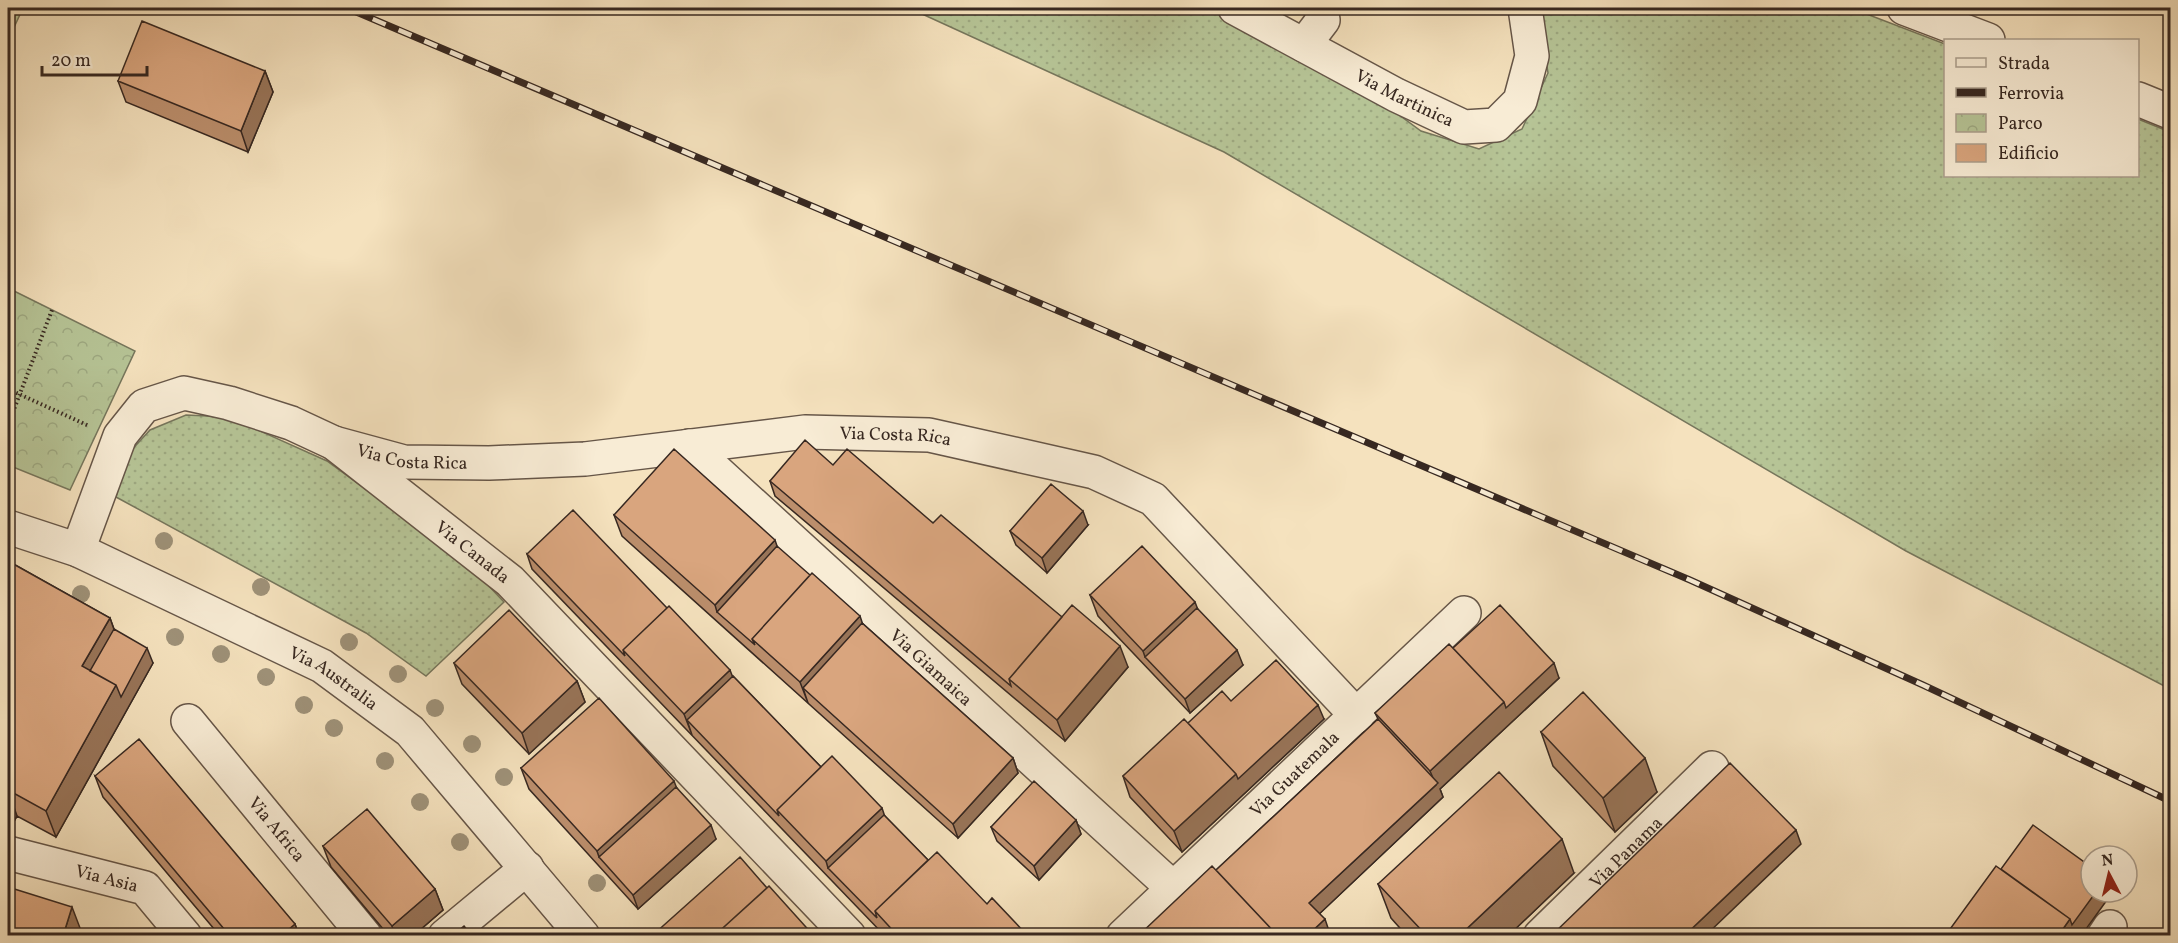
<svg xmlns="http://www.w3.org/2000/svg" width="2178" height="943" font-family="Vollkorn,serif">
<defs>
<pattern id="grass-dots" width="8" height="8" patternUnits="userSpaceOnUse" patternTransform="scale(1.5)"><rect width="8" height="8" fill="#b6c496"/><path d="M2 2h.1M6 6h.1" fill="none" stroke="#9da881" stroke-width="1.8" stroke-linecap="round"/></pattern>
<pattern id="park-crowns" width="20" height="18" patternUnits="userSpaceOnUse" patternTransform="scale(1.5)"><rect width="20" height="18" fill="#b6c496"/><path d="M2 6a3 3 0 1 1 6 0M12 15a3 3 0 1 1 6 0" fill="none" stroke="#9da881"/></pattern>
</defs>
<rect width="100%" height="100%" fill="#f5e2be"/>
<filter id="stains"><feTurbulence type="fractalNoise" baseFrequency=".00333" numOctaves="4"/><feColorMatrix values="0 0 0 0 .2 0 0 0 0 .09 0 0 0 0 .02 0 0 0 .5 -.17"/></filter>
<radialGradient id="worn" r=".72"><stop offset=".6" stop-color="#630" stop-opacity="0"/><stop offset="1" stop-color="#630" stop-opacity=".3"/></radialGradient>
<path fill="url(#grass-dots)" stroke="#76765c" stroke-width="1.5" d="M8 8H23L10 36 8 35Z
M909 8H1231L1304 45 1421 131 1479 149 1522 129 1548 73 1538 8H1851L1945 44 1946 176H2138V119L2170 132V689L1906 551 1224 152Z
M186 415 229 417 327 461 468 564 504 602 426 676 366 633 116 497 127 455 150 430Z"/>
<path fill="url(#park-crowns)" stroke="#76765c" stroke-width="1.5" d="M8 288 135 351 70 490 8 465Z"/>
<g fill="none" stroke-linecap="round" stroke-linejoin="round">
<g stroke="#665648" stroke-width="36">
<g id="minor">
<path id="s1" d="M1235 8 1396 95 1464 127 1496 125 1520 101 1532 56 1525 8"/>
<path d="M1904 8 1988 40"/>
<path d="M1304 45 1323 20 1321 8"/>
<path d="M2138 99 2170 112"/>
<path id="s2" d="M334 443 404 462 489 463 585 459 805 432 929 435 1094 472 1153 499 1357 716"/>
<path id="s3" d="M689 446 1174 889"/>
<path id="s4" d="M8 527 78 550 322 666 410 731 583 936"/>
<path id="s5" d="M78 550 120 436 144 406 184 393 229 403 291 423 334 443 510 581 849 936"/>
<path id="s6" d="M188 721 365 936"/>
<path id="s7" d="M8 853 145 888 185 936"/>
<path d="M445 936 527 868"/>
<path id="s8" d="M1123 936 1464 613"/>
<path id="s9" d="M1540 936 1712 768"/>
<path d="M2104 936 2110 927"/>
</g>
</g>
<path stroke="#372821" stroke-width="4" stroke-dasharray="1.5 3" stroke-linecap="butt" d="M8 22 13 8
M8 389 89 426
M8 425 52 310"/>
<use href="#minor" stroke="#f8ecd5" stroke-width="33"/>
<g stroke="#372821" stroke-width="7">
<path id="rail" d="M347 8 1690 580 1923 685 2170 801"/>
</g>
<use href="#rail" stroke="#f8ecd5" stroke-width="4.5" stroke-dasharray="14" stroke-linecap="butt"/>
</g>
<g fill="#9e9178">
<circle cx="164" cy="541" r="9"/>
<circle cx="261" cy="587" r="9"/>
<circle cx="81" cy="594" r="9"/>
<circle cx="175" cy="637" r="9"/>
<circle cx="349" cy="642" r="9"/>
<circle cx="221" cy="654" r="9"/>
<circle cx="398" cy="674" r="9"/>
<circle cx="266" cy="677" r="9"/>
<circle cx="304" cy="705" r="9"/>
<circle cx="435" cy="708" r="9"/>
<circle cx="334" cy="728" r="9"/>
<circle cx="472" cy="744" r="9"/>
<circle cx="385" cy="761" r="9"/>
<circle cx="504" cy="777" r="9"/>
<circle cx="420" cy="802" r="9"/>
<circle cx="460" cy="842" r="9"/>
<circle cx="597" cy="883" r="9"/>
</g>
<path fill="#bb8e6c" stroke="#372821" stroke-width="1.5" d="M2152 8H2170V14Z
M265 71 273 92 248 152 126 102 118 81Z
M833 465 933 523 1062 617 1128 667 1065 741 775 496 770 481Z
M614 515 862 623 1013 758 1018 773 958 838 622 536Z
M1088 525 1047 573 1016 545 1010 531Z
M527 554 733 676 821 767 884 815 928 860 1028 936H885L532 569Z
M8 561 110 618 114 629 153 663 56 837 17 816 11 827 8 825Z
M1090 595 1243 665 1190 713 1098 616Z
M1453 648 1559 678 1440 789 1443 797 1319 914 1330 934 1328 936H1138L1216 870 1378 719 1375 713Z
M454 663 577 681 585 702 529 754 462 684Z
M1231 701 1324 719 1182 852 1130 797 1123 776 1188 723Z
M1541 732 1657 792 1615 832 1553 766Z
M521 768 676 787 716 839 638 909 529 789Z
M95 776 295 924 299 936H220L103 797Z
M1076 820 1081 834 1039 880 997 841 991 827Z
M323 846 435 889 443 910 413 936H389L331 867Z
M1574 873 1508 936H1407L1391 918 1378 884Z"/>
<path fill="#987458" stroke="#372821" stroke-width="1.5" d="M265 71 273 92 248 152 241 131Z
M1083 511 1088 525 1047 573 1042 558Z
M775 540 782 561 717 612 715 605Z
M1195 602 1203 623 1145 657 1143 651Z
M860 616 867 637 803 688 808 703 800 682Z
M110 618 119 644 97 684 82 666Z
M1120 646 1128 667 1065 741 1057 720Z
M147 648 153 663 56 837 46 811 116 685Z
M1237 650 1243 665 1190 713 1185 699Z
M1554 663 1559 678 1440 789 1443 797 1315 918 1309 903 1436 785 1430 771 1504 702Z
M730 670 738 691 687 720 692 735 684 714Z
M577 681 585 702 529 754 522 733Z
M1318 705 1324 719 1182 852 1174 831 1236 774Z
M1013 758 1018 773 958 838 953 824Z
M1645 758 1657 792 1615 832 1603 798Z
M674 781 682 802 599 857 597 851Z
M8 790 17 816 11 827 8 818Z
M882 808 889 829 828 868 826 861Z
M1076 820 1081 834 1039 880 1034 866Z
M711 825 716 839 638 909 633 895Z
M1796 830 1801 844 1705 936H1684Z
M1562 839 1574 873 1508 936H1459Z
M435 889 443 910 413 936H395L392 926Z
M2096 892H2111L2112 893 2081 936H2058L2070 919Z
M72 907 80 928 78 936H63Z
M1325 919 1330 934 1328 936H1307Z
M295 924 299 936H281Z"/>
<path fill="#d9a57e" stroke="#372821" stroke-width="1.5" d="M142 21 265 71 241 131 118 81Z
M805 440 833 465 847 449 933 523 941 515 1062 617 1009 679 1011 686 770 481Z
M674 449 775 540 715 605 614 515Z
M1051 484 1083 511 1042 558 1010 531Z
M573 510 667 608 623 650 625 656 527 554Z
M777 546 810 575 752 639 755 645 717 612Z
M1142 546 1195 602 1143 651 1090 595Z
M8 561 110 618 82 666 116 685 46 811 8 790Z
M812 573 860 616 800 682 752 639Z
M1072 605 1120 646 1057 720 1009 679Z
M1500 605 1554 663 1506 708 1504 702 1453 648Z
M669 606 730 670 684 714 623 650Z
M1197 608 1237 650 1185 699 1145 657Z
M509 610 577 681 522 733 454 663Z
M862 623 1013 758 953 824 803 688Z
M114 629 147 648 121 697 116 685 90 671Z
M1449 644 1504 702 1430 771 1375 713Z
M1276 660 1318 705 1238 779 1236 774 1188 723 1222 691 1231 701Z
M733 676 821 767 777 810 779 816 687 720Z
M1583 692 1645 758 1603 798 1541 732Z
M599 698 674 781 597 851 521 768Z
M1184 719 1236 774 1174 831 1123 776Z
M1378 719 1438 783 1309 903 1325 919 1307 936H1278L1216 870Z
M139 739 295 924 281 936H230L95 776Z
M832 756 882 808 826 861 777 810Z
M1730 763 1796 830 1684 936H1551Z
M1499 772 1562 839 1459 936H1427L1378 884Z
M1034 781 1076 820 1034 866 991 827Z
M676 787 711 825 633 895 599 857Z
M367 809 435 889 392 926 323 846Z
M884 815 928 860 875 911 877 918 828 868Z
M2033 825 2091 867V892H2096L2072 925 2070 919 2001 869Z
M937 852 987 904 992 898 1028 936H898L875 911Z
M740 857 767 888 714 936H656L654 934Z
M1212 866 1278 936H1138Z
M1996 866 2070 919 2058 936H1945Z
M769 886 814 936H714Z
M8 887 72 907 63 936H8Z
M464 926 472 936H452Z"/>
<g text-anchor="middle" stroke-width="5" stroke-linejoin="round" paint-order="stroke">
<g font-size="18" fill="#372821" stroke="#f8ecd5">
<text dy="6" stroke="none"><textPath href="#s1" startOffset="192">Via Martinica</textPath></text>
<text dy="6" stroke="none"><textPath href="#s2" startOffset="566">Via Costa Rica</textPath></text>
<text dy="6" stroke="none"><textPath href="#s2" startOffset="80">Via Costa Rica</textPath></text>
<text dy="6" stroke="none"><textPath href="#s5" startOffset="537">Via Canada</textPath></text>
<text dy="6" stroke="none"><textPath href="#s3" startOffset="328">Via Giamaica</textPath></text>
<text dy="6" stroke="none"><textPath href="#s4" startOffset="360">Via Australia</textPath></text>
<text dy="6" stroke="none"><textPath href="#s8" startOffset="236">Via Guatemala</textPath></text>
<text dy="6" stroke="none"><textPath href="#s6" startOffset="140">Via Africa</textPath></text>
<text dy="6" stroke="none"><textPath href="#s9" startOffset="120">Via Panama</textPath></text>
<text dy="6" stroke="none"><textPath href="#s7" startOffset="102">Via Asia</textPath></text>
</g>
</g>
<rect width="2178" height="943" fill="none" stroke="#f5e2be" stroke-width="30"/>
<rect x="9" y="9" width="2160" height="925" fill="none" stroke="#372821" stroke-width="3"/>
<rect x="15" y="15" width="2148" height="913" fill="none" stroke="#372821" stroke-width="1.5"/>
<rect x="1944" y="39" width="195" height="138" fill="#f8ecd5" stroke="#ab9e8d" stroke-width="1.5"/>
<rect x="1956" y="58" width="30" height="9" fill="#f8ecd5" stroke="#ab9e8d" stroke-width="1.5"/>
<text x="1998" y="69" font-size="18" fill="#372821">Strada</text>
<rect x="1956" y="88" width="30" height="9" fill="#372821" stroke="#ab9e8d" stroke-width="1.5"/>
<text x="1998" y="99" font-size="18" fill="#372821">Ferrovia</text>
<rect x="1956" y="114" width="30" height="18" fill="url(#park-crowns)" stroke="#ab9e8d" stroke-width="1.5"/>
<text x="1998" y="129" font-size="18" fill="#372821">Parco</text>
<rect x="1956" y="144" width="30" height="18" fill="#d9a57e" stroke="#ab9e8d" stroke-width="1.5"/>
<text x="1998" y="159" font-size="18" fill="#372821">Edificio</text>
<g transform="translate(2109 874) rotate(353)"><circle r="28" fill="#f8ecd5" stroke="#ab9e8d" stroke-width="1.5"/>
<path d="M0-4.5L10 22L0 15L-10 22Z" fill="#8f2418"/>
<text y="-9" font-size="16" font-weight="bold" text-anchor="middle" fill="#372821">N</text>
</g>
<path d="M42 66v9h105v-9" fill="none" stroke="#372821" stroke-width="3"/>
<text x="51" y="66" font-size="18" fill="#372821" stroke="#f8ecd5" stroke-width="4.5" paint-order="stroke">20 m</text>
<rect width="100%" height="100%" filter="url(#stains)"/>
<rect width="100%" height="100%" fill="url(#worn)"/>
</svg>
